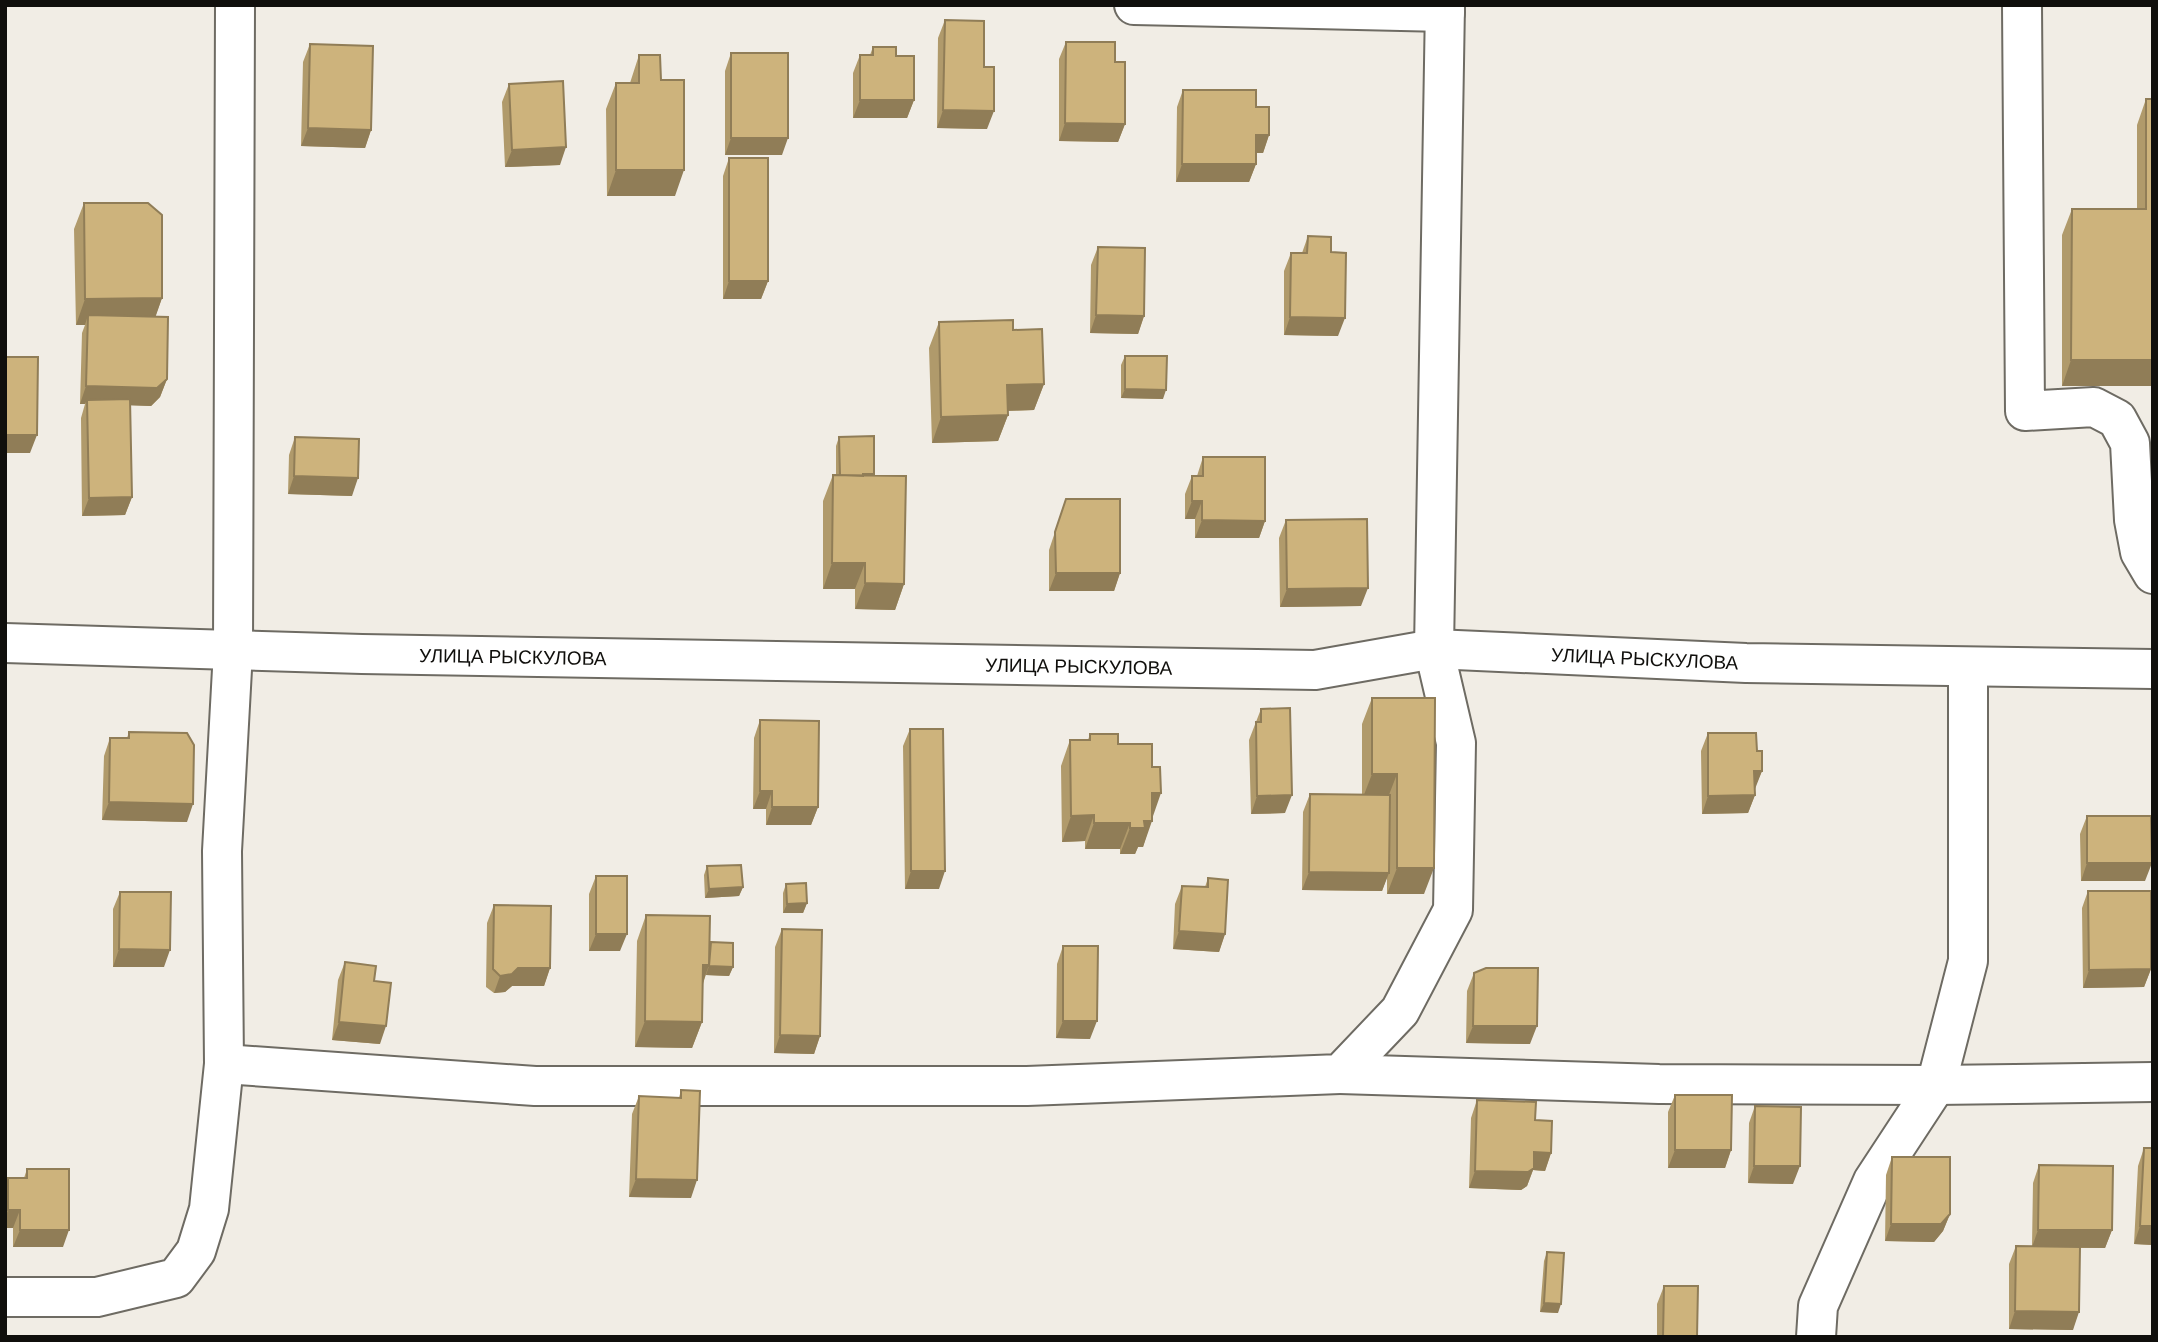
<svg xmlns="http://www.w3.org/2000/svg" width="2158" height="1342" font-family="'DM Sans',sans-serif">
<rect width="100%" height="100%" fill="#f1ede5"/>
<g fill="none" stroke-linecap="round" stroke-linejoin="round">
<g stroke="#6e6b63" stroke-width="42">
<g id="minor">
<path d="M1134 5 1445 12"/>
<path d="M2022 5 2025 411 2094 407 2117 419 2130 443 2134 520 2140 552 2153 574"/>
<path id="s1" d="M5 643 362 654 1315 670 1434 649 1746 663 2153 669"/>
<path d="M224 1064 535 1086H1027L1340 1074 1400 1011 1453 910 1456 743 1434 649 1445 5"/>
<path d="M1340 1074 1659 1084 1936 1085 2153 1082"/>
<path d="M5 1297H97L176 1278 196 1251 209 1209 224 1064 222 851 233 651 235 5"/>
<path d="M1816 1337 1818 1306 1873 1181 1936 1085 1968 961V667"/>
</g>
</g>
<use href="#minor" stroke="#fff" stroke-width="38"/>
</g>
<path fill="#b09a6b" d="M945 20 984 67 987 129 937 128 938 38Z
M1066 42 1115 62 1125 124 1118 142 1059 141V59Z
M310 44 371 130 365 148 301 146 303 62Z
M873 47 896 56 914 100 907 118H853V73L860 55H870Z
M731 53 782 155H725V71Z
M639 55 661 80 675 196H607L606 109 616 83H630Z
M509 84 560 165 505 167 502 102Z
M1183 90 1256 107 1269 135 1263 153H1256V164L1249 182H1176L1177 107Z
M2146 99 2153 386H2062V235L2072 209H2137V125Z
M729 158 768 281 761 299H723V176Z
M84 203 162 298 155 317 167 379 160 397 151 406 130 405 132 497 125 515 82 516 81 418 85 404H80L82 333 85 325H76L74 229Z
M1308 236 1331 252 1338 336 1284 335V271L1291 253H1302Z
M1098 247 1144 316 1138 334 1090 333 1091 265Z
M939 322 1013 330 1044 384 1034 410 1008 411V415L998 441 932 443 929 348Z
M1125 356 1163 399 1121 398V365Z
M295 437 352 496 288 494 289 455Z
M839 437 874 474V476L904 584 895 610 855 609V589H823V501L833 475H836V446Z
M1203 457 1265 521 1259 538H1195V519H1185V494L1192 476H1197Z
M1066 499 1120 573 1114 591H1049V550Z
M1286 520 1361 606 1280 607 1279 538Z
M1372 698H1435L1424 894H1387V877L1382 891 1302 890 1303 812 1310 794 1362 795V724Z
M1261 709 1285 813 1251 814 1249 740Z
M760 720 818 807 811 825H766V809H753L754 738Z
M910 729 939 889H905L903 746Z
M129 732 187 822 102 820 104 756 110 738H127Z
M1708 733 1762 771 1754 789 1755 795 1748 813 1702 814 1701 751Z
M1090 734 1118 744 1152 817 1143 847H1138L1135 854H1120V849H1085V841L1062 842 1061 766 1070 740H1088Z
M2087 816 2145 881H2081L2080 834Z
M707 866 743 887 739 896 705 898 704 875Z
M596 876 620 951H589V894Z
M1208 878 1225 934 1219 952 1173 949 1175 904 1182 886 1205 887Z
M786 884 807 903 803 913H783V893Z
M2088 891 2151 969 2144 987 2083 988 2082 908Z
M120 892 164 967H113V909Z
M494 905 550 968 544 986H512L505 992 494 993 486 987 487 923Z
M646 915 709 945 733 967 729 976 706 975V974L703 984 702 1022 692 1048 635 1047 637 941Z
M782 929 820 1036 814 1054 774 1053 775 947Z
M1063 946 1090 1039 1056 1038 1057 964Z
M345 962 374 981 380 1044 332 1040 338 980Z
M1474 973 1530 1044 1466 1043 1467 991Z
M681 1090 691 1198 629 1197 632 1114 639 1096 679 1098Z
M1675 1095 1731 1150 1725 1168H1668V1112Z
M1477 1100 1535 1120 1551 1153 1545 1171 1533 1170 1527 1186 1521 1190 1469 1188 1471 1118Z
M1755 1106 1793 1184 1748 1183 1749 1123Z
M2144 1148H2153V1245L2134 1244 2138 1166Z
M1892 1157 1950 1214 1943 1231 1934 1242 1885 1241 1886 1175Z
M2039 1165 2112 1230 2105 1248H2080L2073 1330 2009 1329V1264L2016 1246H2032L2033 1183Z
M27 1169 63 1247H13V1228H5V1186L8 1178H24Z
M1547 1252 1558 1313 1540 1312 1544 1261Z
M1664 1286 1697 1337H1657V1304Z"/>
<path fill="#907d57" d="M860 100H914L907 118H853Z
M943 110 994 111 987 129 937 128Z
M1065 123 1125 124 1118 142 1059 141Z
M308 128 371 130 365 148 301 146Z
M1256 135H1269L1263 153H1250Z
M731 138H788L782 155H725Z
M566 147 560 165 505 167 512 150Z
M1182 164H1256L1249 182H1176Z
M616 170H684L675 196H607Z
M729 281H768L761 299H723Z
M162 298 153 324 88 315 85 325H76L85 299Z
M1096 315 1144 316 1138 334 1090 333Z
M1290 317 1345 318 1338 336 1284 335Z
M2071 360H2153V386H2062Z
M167 379 160 397 151 406 87 404V400L85 404H80L86 386Z
M1044 384 1034 410 998 411 1007 385Z
M1125 389 1166 390 1163 399 1121 398Z
M1008 415 998 441 932 443 941 417Z
M5 435H37L30 453H5Z
M294 476 358 478 352 496 288 494Z
M132 497 125 515 82 516 89 498Z
M1192 501H1202L1195 519H1185Z
M1202 520 1265 521 1259 538H1195Z
M832 563H865L855 589H823Z
M1056 573H1120L1114 591H1049Z
M865 583 904 584 895 610 855 609Z
M1368 588 1361 606 1280 607 1287 589Z
M1754 771H1762L1755 789H1748Z
M1372 774H1397L1387 800H1362Z
M760 791H772L766 809H753Z
M1152 793H1161L1152 819Z
M1292 795 1285 813 1251 814 1257 796Z
M1755 795 1748 813 1702 814 1708 796Z
M109 802 193 804 187 822 102 820Z
M772 807H818L811 825H766Z
M1094 815 1085 841 1062 842 1071 816Z
M1144 821H1152L1143 847H1138L1135 854H1120L1130 828Z
M1094 823H1130L1120 849H1085Z
M2087 863H2152L2145 881H2081Z
M1397 868H1434L1424 894H1387Z
M911 871H945L939 889H905Z
M1309 872 1389 873 1382 891 1302 890Z
M743 887 739 896 705 898 709 889Z
M807 903 803 913H783L787 904Z
M1179 931 1225 934 1219 952 1173 949Z
M596 934H627L620 951H589Z
M119 949 170 950 164 967H113Z
M703 965H709L700 991Z
M709 966 733 967 729 976 706 975Z
M518 968H550L544 986H512L505 992 494 993 500 976Z
M2151 969 2144 987 2083 988 2089 970Z
M645 1021 702 1022 692 1048 635 1047Z
M1063 1021H1097L1090 1039 1056 1038Z
M339 1022 386 1026 380 1044 332 1040Z
M1473 1026H1537L1530 1044 1466 1043Z
M780 1035 820 1036 814 1054 774 1053Z
M1675 1150H1731L1725 1168H1668Z
M1534 1152 1551 1153 1545 1171 1533 1170 1527 1186 1521 1190 1469 1188 1475 1171Z
M1754 1166H1800L1793 1184 1748 1183Z
M636 1179 697 1180 691 1198 629 1197Z
M8 1210H20L13 1228H5V1218Z
M1950 1214 1943 1231 1934 1242 1885 1241 1891 1224Z
M2140 1226H2153V1245L2134 1244Z
M20 1230H69L63 1247H13Z
M2038 1230H2112L2105 1248 2032 1247Z
M1544 1303 1561 1304 1558 1313 1540 1312Z
M2015 1311 2079 1312 2073 1330 2009 1329Z"/>
<path fill="#cdb37c" stroke="#907d57" stroke-width="2" d="M945 20 984 21V67H994V111L943 110Z
M1066 42H1115V62H1125V124L1065 123Z
M310 44 373 46 371 130 308 128Z
M873 47H896V56H914V100H860V55H873Z
M731 53H788V138H731Z
M639 55H660L661 80H684V170H616V83H639Z
M563 81 566 147 512 150 509 84Z
M1183 90H1256V107H1269V135H1256V164H1182Z
M2146 99H2153V360H2071L2072 209H2146Z
M729 158H768V281H729Z
M84 203H148L162 215V298L85 299Z
M1308 236 1331 237V252L1346 253 1345 318 1290 317 1291 253H1307Z
M1098 247 1145 248 1144 316 1096 315Z
M88 315 168 317 167 379 157 388 86 386Z
M1013 320V330L1042 329 1044 384 1007 385 1008 415 941 417 939 322Z
M1125 356H1167L1166 390 1125 389Z
M5 357H38L37 435H5Z
M130 399 132 497 89 498 87 400Z
M874 436V474H863V476L840 475 839 437Z
M295 437 359 439 358 478 294 476Z
M1203 457H1265V521L1202 520V501H1192V476H1203Z
M833 475 906 476 904 584 865 583V563H832Z
M1066 499H1120V573H1056L1055 532Z
M1367 519 1368 588 1287 589 1286 520Z
M1372 698H1435L1434 868H1397V774H1372Z
M1290 708 1292 795 1257 796 1256 722H1261V709Z
M760 720 819 721 818 807H772V791H760Z
M910 729H943L945 871H911Z
M129 732 187 733 194 745 193 804 109 802 110 738H129Z
M1708 733H1756L1757 751H1762V771H1754L1755 795 1708 796Z
M1090 734H1118V744H1152V767H1160L1161 793H1152V821H1144L1145 828H1130V823H1094V815L1071 816 1070 740H1090Z
M1310 794 1390 795 1389 873 1309 872Z
M2087 816H2151L2152 863H2087Z
M741 865 743 887 709 889 707 866Z
M596 876H627V934H596Z
M1208 878 1228 880 1225 934 1179 931 1182 886 1208 887Z
M806 883 807 903 787 904 786 884Z
M2088 891H2151V969L2089 970Z
M120 892H171L170 950 119 949Z
M494 905 551 906 550 968H518L512 974 500 976 493 969Z
M646 915 710 916 709 965H703L702 1022 645 1021Z
M782 929 822 930 820 1036 780 1035Z
M711 942 733 943V967L709 966Z
M1063 946H1098L1097 1021H1063Z
M345 962 376 966 374 981 391 983 386 1026 339 1022Z
M1486 968H1538L1537 1026H1473L1474 973Z
M681 1090 700 1091 697 1180 636 1179 639 1096 681 1098Z
M1675 1095H1732L1731 1150H1675Z
M1477 1100 1536 1102 1535 1120 1552 1121 1551 1153 1534 1152V1168L1528 1172 1475 1171Z
M1755 1106 1801 1107 1800 1166H1754Z
M2144 1148H2153V1226H2140Z
M1892 1157H1950V1214L1941 1224H1891Z
M2039 1165 2113 1166 2112 1230H2038Z
M27 1169H69V1230H20V1210H8V1178H27Z
M2016 1246 2080 1247 2079 1312 2015 1311Z
M1547 1252 1564 1253 1561 1304 1544 1303Z
M1664 1286H1698L1697 1337H1663Z
M155 1336H191V1337H155Z"/>
<g text-anchor="middle" stroke-width="6" stroke-linejoin="round" paint-order="stroke">
<g font-size="19" fill="#100f0c" stroke="#fffbf2">
<text dy="7" stroke="none"><textPath href="#s1" startOffset="508">УЛИЦА РЫСКУЛОВА</textPath></text>
<text dy="7" stroke="none"><textPath href="#s1" startOffset="1642">УЛИЦА РЫСКУЛОВА</textPath></text>
<text dy="7" stroke="none"><textPath href="#s1" startOffset="1074">УЛИЦА РЫСКУЛОВА</textPath></text>
</g>
</g>
<rect width="2158" height="1342" fill="none" stroke="#100f0c" stroke-width="14"/>
</svg>
